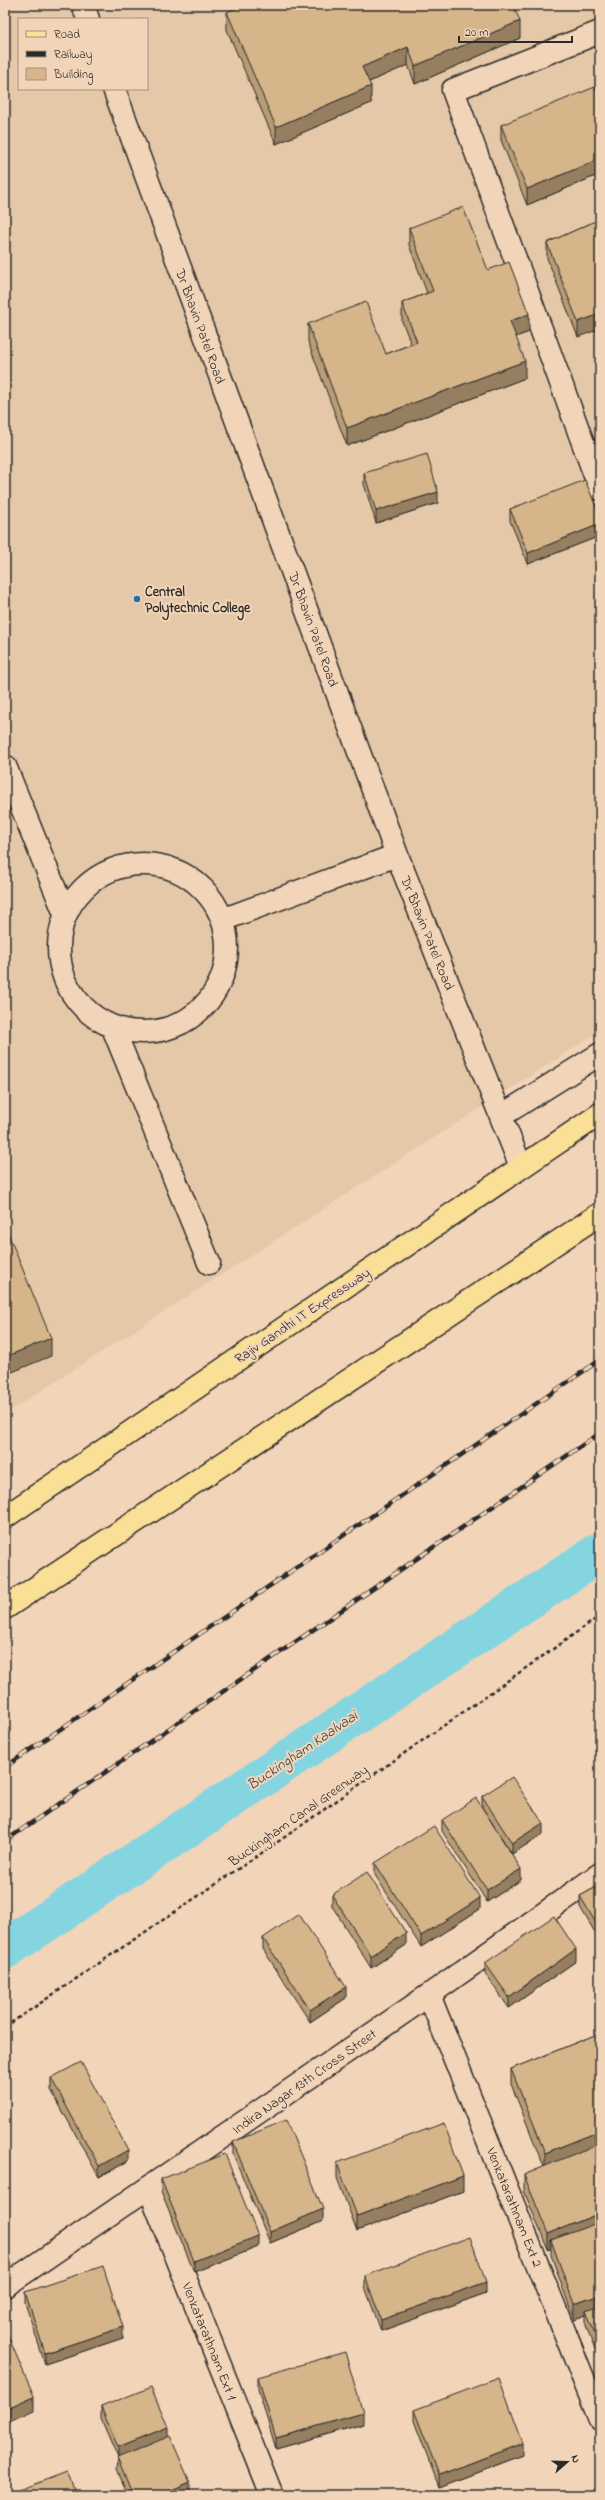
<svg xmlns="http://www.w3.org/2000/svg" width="605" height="2500" font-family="'Indie Flower',sans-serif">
<rect width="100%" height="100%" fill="#f2d4b8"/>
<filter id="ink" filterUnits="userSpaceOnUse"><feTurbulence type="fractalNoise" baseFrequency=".025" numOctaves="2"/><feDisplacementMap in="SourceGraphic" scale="8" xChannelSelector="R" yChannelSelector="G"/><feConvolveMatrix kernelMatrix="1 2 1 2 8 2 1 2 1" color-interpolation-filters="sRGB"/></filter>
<g filter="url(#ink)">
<path fill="#e5c8a7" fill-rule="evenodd" d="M5 5H600V1031L5 1414ZM19 19H147V89H19Z"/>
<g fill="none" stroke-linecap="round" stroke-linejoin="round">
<path stroke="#85d5e1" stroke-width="40" d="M5 1949 600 1552"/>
<g stroke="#2b2b2b" stroke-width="25">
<path id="minor" d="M83 5 88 19
M600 32 453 90 600 489
M114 89 397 855 521 1167
M5 766 65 914
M59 948a84 84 0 1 1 168 0a84 84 0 1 1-168 0Z
M222 920 397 855
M113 1028 209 1263
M501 1116 600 1054
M429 1995 600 2420
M149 2188 272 2495
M5 2286 429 1995 600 1874"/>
</g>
<g stroke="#2b2b2b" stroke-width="25">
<path id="major" d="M5 1517 600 1114
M5 1608 600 1214"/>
</g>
<path stroke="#2b2b2b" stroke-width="2.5" stroke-dasharray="4 3" stroke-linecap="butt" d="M5 2027 272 1846 600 1616"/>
<use href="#minor" stroke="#f2d4b8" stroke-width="22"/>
<use href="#major" stroke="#fadf96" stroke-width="22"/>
<g stroke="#2b2b2b" stroke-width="4.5">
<path id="rail" d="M5 1767 600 1360
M5 1841 600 1433"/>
</g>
<use href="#rail" stroke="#f2d4b8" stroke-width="3" stroke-dasharray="9" stroke-linecap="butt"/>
</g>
<path fill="#b79c76" stroke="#2b2b2b" d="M227 12 520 38 415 84 408 65 369 82 371 103 276 144 227 30Z
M600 100V174L527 205 501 140V125Z
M600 219 578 337 547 258V243Z
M409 228 488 270 529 332 515 337 525 378 347 446 308 342V324L386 354 411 344 402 321V303L427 293 409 245Z
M364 473 438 503 376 523 364 484Z
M510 509 600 516V536L528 564 510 521Z
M482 1796 543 1834 512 1854 482 1807Z
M442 1820 521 1880 487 1902 442 1831Z
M375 1863 480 1909 421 1947 375 1875Z
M600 1885V1941L580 1907V1896Z
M332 1895 406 1945 371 1968 332 1906Z
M263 1938 346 1998 310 2022 263 1949Z
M576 1961 509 2008 485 1974V1963Z
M600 2033V2362L586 2326V2315L574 2319 551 2255V2249L548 2250 524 2191V2175L544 2167 511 2084V2069Z
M51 2078 128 2161 99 2177 51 2090Z
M233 2142 323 2221 270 2243 233 2154Z
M337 2163 463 2191 357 2231 337 2178Z
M161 2179 258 2247 194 2272 161 2191Z
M365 2276 486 2293 381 2331 365 2287Z
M25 2292 123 2338 45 2364 25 2303Z
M258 2377 363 2424 276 2449 258 2389Z
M101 2407 168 2437 190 2494 188 2495H128L117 2470 118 2458 101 2419Z
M414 2410 523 2455 439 2487 414 2421Z"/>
<path fill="#957f60" stroke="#2b2b2b" d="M520 21V38L415 84V66Z
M408 47V65L362 85V67Z
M371 86V103L276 144V127Z
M600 159V174L527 205V189Z
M529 314V332L510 339V321Z
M600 314V329L578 337V322Z
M525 361V378L347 446V428Z
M438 492V503L376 523V511Z
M600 524V536L528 564V553Z
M51 1338V1356L5 1375V1357Z
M543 1823V1834L512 1854V1843Z
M521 1869V1880L487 1902V1890Z
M480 1898V1909L421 1947V1936Z
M406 1933V1945L371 1968V1956Z
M576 1949V1961L509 2008V1997Z
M346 1987V1998L310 2022V2010Z
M600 2131V2146L545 2168V2153Z
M128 2150V2161L99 2177V2166Z
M463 2176V2191L357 2231V2216Z
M323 2209V2221L270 2243V2232Z
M600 2213V2228L551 2240V2249L548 2250V2234Z
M258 2236V2247L194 2272V2261Z
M486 2282V2293L381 2331V2320Z
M600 2295V2310L586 2311V2315L574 2319V2304Z
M123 2327V2338L45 2364V2353Z
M34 2396V2411L5 2424V2409Z
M363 2413V2424L276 2449V2438Z
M168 2427V2438L118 2458V2447Z
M523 2443V2455L439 2487V2475Z
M190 2482V2494L187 2495H160Z"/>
<path fill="#d5b589" stroke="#2b2b2b" d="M243 5H513L520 21 415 66 408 47 362 67 371 86 276 127 227 12Z
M595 87 600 100V159L527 189 501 125Z
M463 207 488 270 509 262 529 314 510 321 525 361 347 428 308 324 366 302 386 354 417 342 402 303 433 291 409 228Z
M600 219V314L578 322 547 243Z
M427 454 438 492 376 511 364 473Z
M585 480 600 516V524L528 553 510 509Z
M5 1226 51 1338 5 1357Z
M512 1777 543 1823 512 1843 482 1796Z
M476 1798 521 1869 487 1890 442 1820Z
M434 1826 480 1898 421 1936 375 1863Z
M367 1872 406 1933 371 1956 332 1895Z
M600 1885V1930L580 1896Z
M299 1914 346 1987 310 2010 263 1938Z
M554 1916 576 1949 509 1997 485 1963Z
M600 2033V2131L545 2153 511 2069Z
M81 2062 128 2150 99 2166 51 2078Z
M286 2120 323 2209 270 2232 233 2142Z
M444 2123 463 2176 357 2216 337 2163Z
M600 2143V2213L548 2234 524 2175Z
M225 2154 258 2236 194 2261 161 2179Z
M600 2222V2295L574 2304 551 2240Z
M470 2237 486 2282 381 2320 365 2276Z
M103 2266 123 2327 45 2353 25 2292Z
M600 2306V2347L586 2311Z
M5 2329 34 2396 5 2409Z
M345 2352 363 2413 276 2438 258 2377Z
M499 2378 523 2443 439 2475 414 2410Z
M151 2387 168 2427 118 2447 101 2407Z
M170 2436 190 2482 160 2495H133L117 2458Z
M67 2472 76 2495H5Z"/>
</g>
<circle fill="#1f6fb2" stroke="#f2d4b8" stroke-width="1.5" cx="137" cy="599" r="4"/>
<g text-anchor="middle" stroke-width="4" stroke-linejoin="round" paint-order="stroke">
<g font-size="14" fill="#2b2b2b" stroke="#f2d4b8">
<text transform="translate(201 326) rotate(70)" y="5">Dr Bhavin Patel Road</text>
<text transform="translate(314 629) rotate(70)" y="5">Dr Bhavin Patel Road</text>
<text transform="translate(428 933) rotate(68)" y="5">Dr Bhavin Patel Road</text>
<text transform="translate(302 1315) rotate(-34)" y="5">Rajiv Gandhi IT Expressway</text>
<text transform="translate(298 1815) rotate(-35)" y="5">Buckingham Canal Greenway</text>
<text transform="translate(304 2081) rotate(-35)" y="5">Indira Nagar 13th Cross Street</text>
<text transform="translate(515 2207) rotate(68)" y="5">Venkatarathnam Ext 2</text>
<text transform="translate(210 2341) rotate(68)" y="5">Venkatarathnam Ext 1</text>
</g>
<g font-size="14" font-weight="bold" fill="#2b2b2b" stroke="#f2d4b8" text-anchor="start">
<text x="145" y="596">Central<tspan x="145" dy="16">Polytechnic College</tspan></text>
</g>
<g font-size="15" font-style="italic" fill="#384446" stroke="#f2d4b8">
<text transform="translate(302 1750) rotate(-34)" y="5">Buckingham Kaalvaai</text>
</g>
</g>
<rect width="605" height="2500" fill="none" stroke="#f2d4b8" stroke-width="20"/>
<rect x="10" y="10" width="585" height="2480" fill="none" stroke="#2b2b2b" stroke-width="1.5" filter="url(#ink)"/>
<rect x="18" y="18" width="130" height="72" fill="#f2d4b8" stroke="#a29080"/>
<rect x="26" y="31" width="20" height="6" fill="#fadf96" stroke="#a29080"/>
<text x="54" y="38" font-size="12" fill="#2b2b2b">Road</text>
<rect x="26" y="51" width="20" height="6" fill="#2b2b2b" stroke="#a29080"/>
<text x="54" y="58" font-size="12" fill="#2b2b2b">Railway</text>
<rect x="26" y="68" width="20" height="12" fill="#d5b589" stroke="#a29080"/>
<text x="54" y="78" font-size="12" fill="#2b2b2b">Building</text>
<g transform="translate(567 2462) rotate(70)" stroke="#f2d4b8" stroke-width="3" paint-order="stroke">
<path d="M0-3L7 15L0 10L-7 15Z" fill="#2b2b2b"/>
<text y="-6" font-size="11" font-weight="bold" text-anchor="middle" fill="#2b2b2b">N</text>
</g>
<path d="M459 36v6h113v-6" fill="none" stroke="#2b2b2b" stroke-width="2"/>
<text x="465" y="36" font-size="12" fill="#2b2b2b" stroke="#f2d4b8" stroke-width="3" paint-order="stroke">20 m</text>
</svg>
